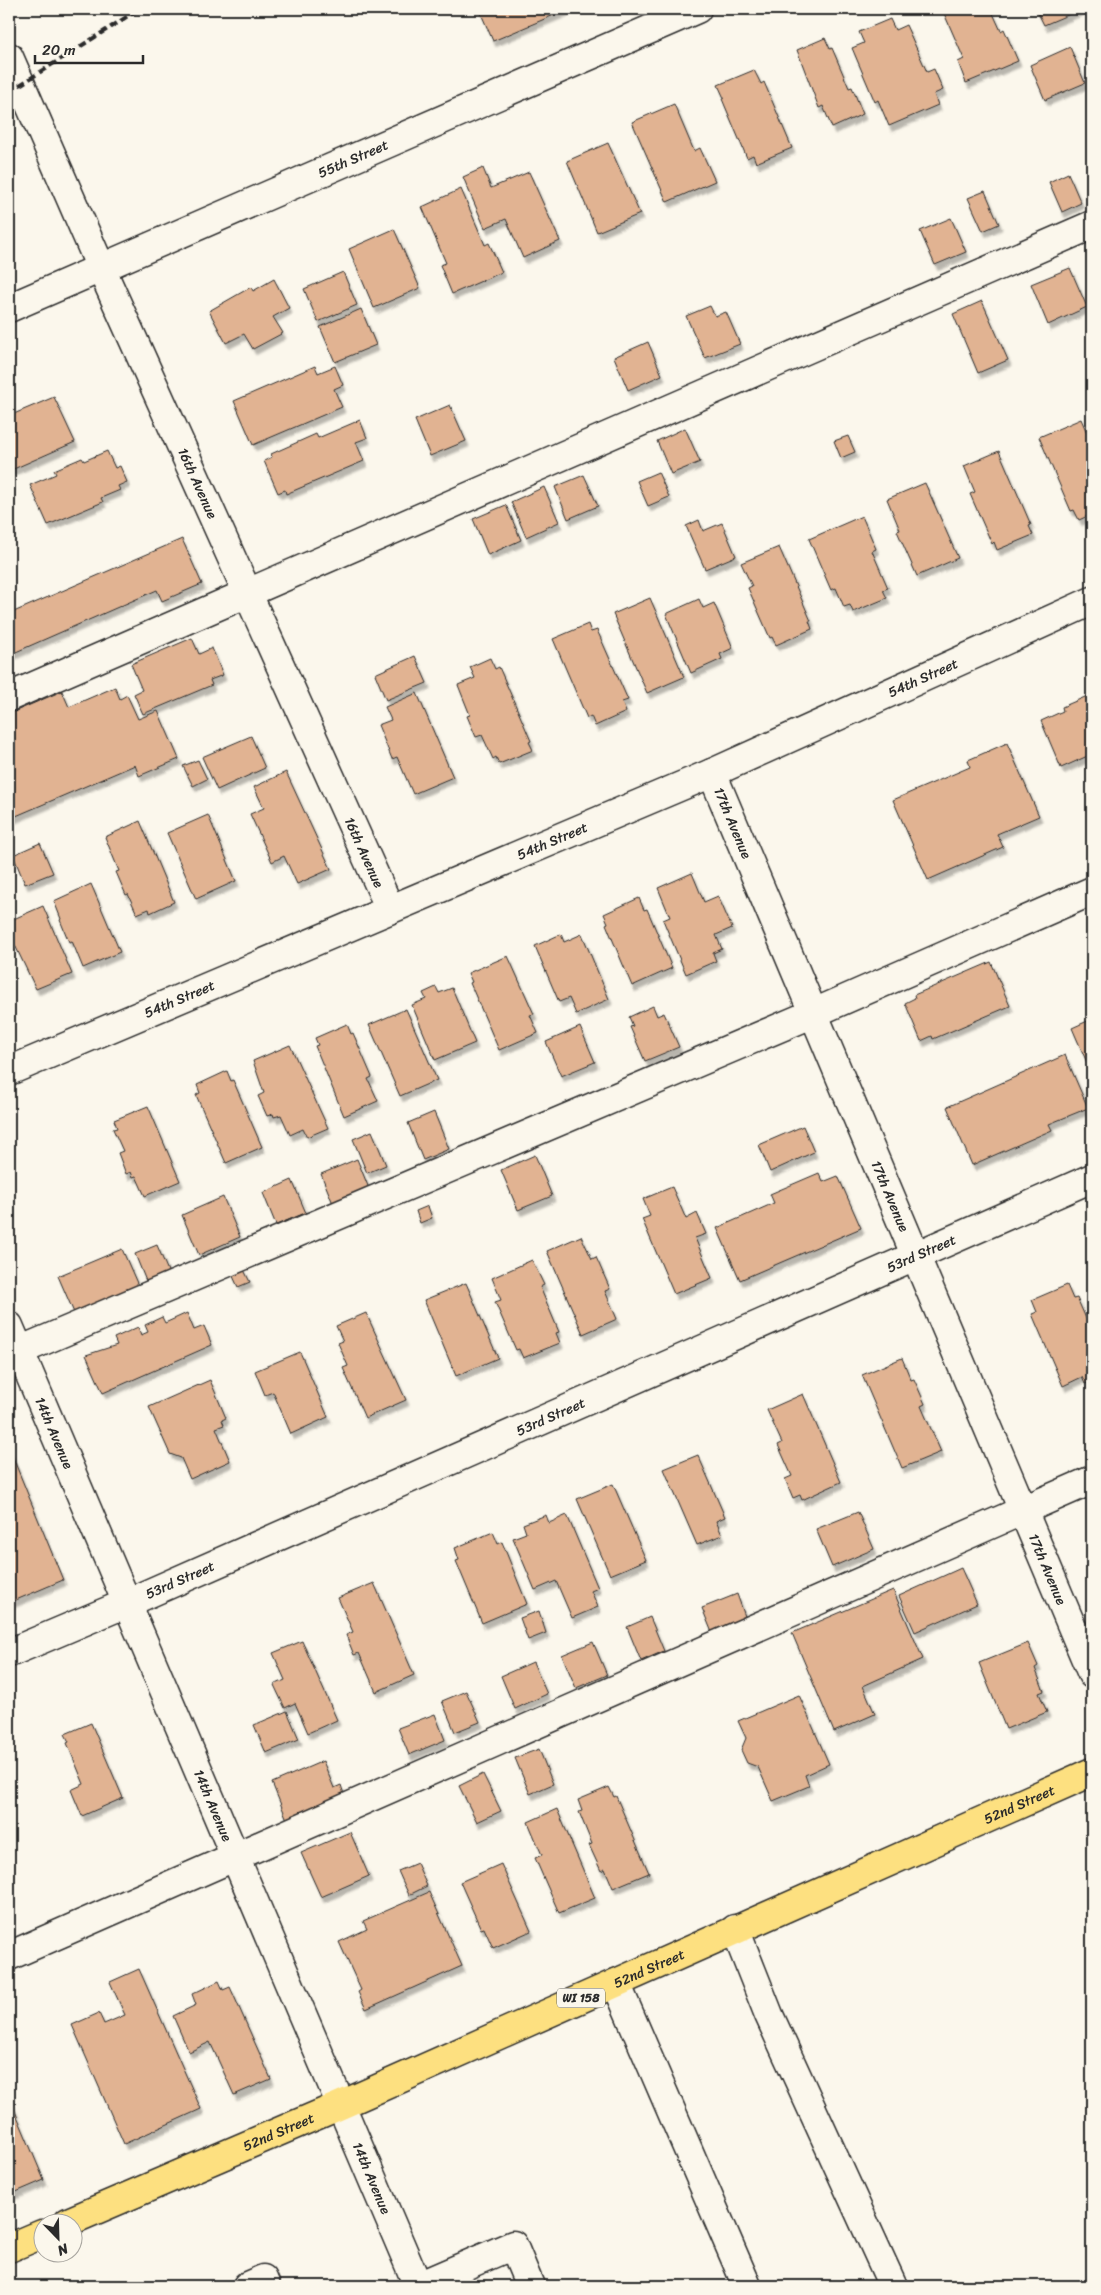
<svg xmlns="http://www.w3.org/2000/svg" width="1101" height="2295" font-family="Sriracha,sans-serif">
<defs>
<filter id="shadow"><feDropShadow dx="3" dy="5.5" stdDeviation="1" flood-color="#0004"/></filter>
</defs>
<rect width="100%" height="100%" fill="#fbf7ec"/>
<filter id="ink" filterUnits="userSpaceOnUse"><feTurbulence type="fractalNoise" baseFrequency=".02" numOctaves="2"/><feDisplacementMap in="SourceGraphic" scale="10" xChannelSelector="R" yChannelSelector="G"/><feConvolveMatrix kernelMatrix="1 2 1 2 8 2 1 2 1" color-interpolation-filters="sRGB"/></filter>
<g filter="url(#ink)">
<path fill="#e1b392" stroke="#2b2b2b" filter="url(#shadow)" d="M479 9H568L493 41Z
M947 9H991L1001 31 1004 29 1018 61 966 83 958 62 964 59 943 11Z
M1036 9H1082L1044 25Z
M890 19 895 30 906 25 927 72 934 69 943 90 934 94 938 105 889 126 878 100 875 102 852 48 864 43 859 32Z
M825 38 830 49 832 48 849 88 852 87 863 114 832 128 823 106 819 108 797 50Z
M1070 47 1085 83 1045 100 1030 65Z
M754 70 761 84 764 82 792 148 756 163 753 155 747 158 722 99 724 98 718 85Z
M674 104 694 151 700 148 715 181 667 202 632 122Z
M608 143 640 214 597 232 567 161Z
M483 168 491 188 529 172 560 241 523 258 506 219 485 228 463 177Z
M1068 173 1081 203 1062 212 1049 182Z
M461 189 485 245 489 243 502 272 452 294 440 265 446 263 422 207Z
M985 191 999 224 983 231 968 198Z
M951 218 966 252 935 265 920 231Z
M394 229 420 288 374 308 349 249Z
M1070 268 1087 307 1048 325 1031 284Z
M343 272 357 305 318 322 304 289Z
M274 279 289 308 273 317 283 333 253 349 244 334 226 343 209 311 251 287 253 291Z
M982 301 1008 360 978 373 953 314Z
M710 306 715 316 726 312 740 344 705 358 686 316Z
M361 309 376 345 335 362 320 327Z
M648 342 662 375 628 390 614 357Z
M315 366 318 373 335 366 343 385 334 389 342 407 253 445 234 401Z
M54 397 75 442 9 471V416Z
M450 405 466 441 430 456 415 420Z
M1081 419 1092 444V514L1079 520 1074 510 1071 511 1039 437Z
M360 420 367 438 356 442 364 461 286 494 285 490 278 493 264 461 272 457 271 454 316 434 318 438Z
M685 428 700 462 671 474 657 441Z
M848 436 855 452 841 458 834 441Z
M107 451 115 468 120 466 127 482 118 486 120 490 101 498 103 502 48 525 30 485 56 474 54 470 82 458 84 461Z
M999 451 1031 525 1029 526 1033 535 997 550 994 542 992 544 970 494 975 492 964 466Z
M658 472 669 497 648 506 637 481Z
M584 475 598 506 568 519 555 487Z
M925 483 958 558 917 576 897 531 900 530 887 499Z
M544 487 559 522 526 537 511 502Z
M506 505 521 540 488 555 473 519Z
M862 516 876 549 872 551 888 588 883 590 887 598 853 612 850 605 844 607 836 588 831 590 809 539Z
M699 520 703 531 722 523 736 556 705 569 686 526Z
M182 539 202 584 162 601 157 590 9 655V614Z
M779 547 811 621H809L812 629 776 645 772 637 770 638 748 588 752 586 741 563Z
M650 598 684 677 647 693 613 614Z
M699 599 703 608 714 603 733 648 720 654 722 659 691 673 666 614Z
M588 624 591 632 597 630 628 700 622 702 626 712 595 726 591 716 587 718 553 639Z
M192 638 199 654 212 648 223 675 210 680 212 685 143 714 134 694 142 690 131 664Z
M415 656 427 683 386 700 375 674Z
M490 658 495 669 499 667 531 741 529 742 533 750 499 764 496 757 493 759 482 735 476 737 467 716 470 715 458 685 475 678 470 667Z
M115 687 120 699 127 695 138 719 158 711 179 759 139 776 135 765 9 819V714L62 691 69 707Z
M417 693 453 777 413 794 397 757 392 759 378 725 391 720 385 707Z
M1092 694V754L1061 768 1041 721 1063 711 1062 707Z
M251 736 265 768 217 790 202 757Z
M1007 743 1039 816 997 834 1003 847 928 880 893 800 970 767 968 760Z
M198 760 207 779 193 786 183 766Z
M286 772 331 869 297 884 284 856 272 862 250 814 264 808 254 787Z
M208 815 236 881 196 899 167 833Z
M140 821 174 902 150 913 149 909 137 914 128 894 126 895 116 872 119 871 105 837Z
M40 843 53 873 25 884 13 855Z
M692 873 704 902 718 896 732 928 716 935 722 949 713 953 716 961 686 974 663 920 670 917 658 888Z
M91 884 120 952 83 968 72 941 69 942 60 920 61 919 54 901Z
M639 898 644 910 647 909 672 968 632 986 606 924 608 923 604 914Z
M43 906 72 974 36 989 12 939 14 938 9 921Z
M561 934 564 942 582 934 609 999 576 1014 569 998 559 1002 535 946Z
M508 956 534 1014 530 1015 538 1033 499 1050 470 983 472 982 468 973Z
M991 962 1010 1006 933 1039 932 1036 921 1041 905 1003 915 998 914 995Z
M436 987 439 993 452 988 475 1043 435 1060 412 1005 426 999 423 993Z
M653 1006 657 1016 664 1013 679 1047 645 1061 630 1027 633 1026 629 1017Z
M406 1009 437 1080 400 1096 369 1025Z
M1092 1019V1074L1072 1028Z
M347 1024 351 1034 353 1033 372 1077 368 1079 378 1101 344 1116 315 1046 318 1045 315 1038Z
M580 1027 595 1062 561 1076 546 1042Z
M290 1045 328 1128 307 1137 303 1129 290 1135 281 1115 274 1117 273 1114 267 1116 258 1096 264 1093 253 1061Z
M1065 1055 1088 1108 1049 1124 1052 1130 972 1165 947 1107Z
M227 1071 231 1081 233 1080 262 1147 226 1163 196 1095 200 1093 197 1085Z
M148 1106 180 1181 145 1196 136 1176 133 1177 131 1172 126 1174 118 1153 123 1151 113 1129 117 1128 114 1120Z
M434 1112 449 1149 423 1160 408 1123Z
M803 1126 814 1152 770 1172 759 1145Z
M372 1131 386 1165 367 1173 353 1139Z
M535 1155 552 1196 518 1210 501 1170Z
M357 1159 370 1191 334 1206 321 1174Z
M819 1173 823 1182 838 1176 861 1228 740 1280 717 1228 774 1203 770 1194Z
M292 1180 306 1213 276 1225 263 1193Z
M672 1187 686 1219 697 1213 706 1234 695 1238 712 1278 674 1294 642 1219 650 1216 643 1199Z
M223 1197 240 1237 199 1255 182 1215Z
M428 1206 432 1218 420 1223 416 1211Z
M581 1236 592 1259 596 1257 610 1289 605 1291 617 1319 583 1334 547 1251Z
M157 1245 170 1276 148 1286 135 1254Z
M122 1249 140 1290 75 1315 58 1276Z
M532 1260 544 1285 540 1287 559 1332 556 1333 560 1343 523 1358 519 1349 516 1350 495 1302 501 1300 492 1278Z
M242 1266 250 1282 238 1287 231 1272Z
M466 1283 498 1358 456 1376 424 1300Z
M1067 1285 1073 1299 1077 1298 1092 1332V1381L1085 1384 1082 1377 1063 1386 1032 1314 1037 1312 1032 1300Z
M187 1313 194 1330 204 1326 212 1345 103 1393 86 1355 117 1345 114 1338 138 1327 141 1335 148 1332 145 1325 162 1317 165 1323Z
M366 1313 406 1400 365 1418 343 1368 348 1366 338 1343 343 1341 336 1326Z
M300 1352 328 1417 291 1434 273 1392 265 1395 255 1371Z
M902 1358 911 1380 914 1379 925 1404 921 1406 941 1452 902 1468 862 1375Z
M210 1380 226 1418 222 1420 224 1425 216 1428 230 1461 190 1479 181 1458 170 1454 149 1407Z
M803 1394 841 1482 802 1500 800 1495 793 1498 785 1479 792 1476 778 1445 782 1443 767 1410Z
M9 1448 63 1580 9 1603Z
M698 1455 725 1517 716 1521 722 1535 697 1545 664 1469Z
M613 1484 646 1560 610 1575 577 1499Z
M858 1512 874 1549 832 1567 816 1529Z
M546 1515 549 1523 567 1515 598 1588 591 1591 598 1607 572 1618 556 1581 535 1590 513 1538 526 1533 523 1524Z
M493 1532 498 1544 502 1542 527 1604 482 1623 456 1561 459 1560 455 1548Z
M961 1568 977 1604 915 1632 899 1596Z
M374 1583 414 1675 376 1692 359 1653 354 1655 346 1635 353 1632 338 1598Z
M893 1590 923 1659 863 1686 875 1714 834 1732 792 1633Z
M737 1594 747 1622 713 1635 702 1608Z
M539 1611 546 1633 528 1640 520 1618Z
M650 1617 664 1651 641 1661 627 1627Z
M302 1641 337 1720 308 1733 295 1703 285 1708 274 1685 285 1680 273 1653Z
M593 1642 607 1675 576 1688 562 1655Z
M1028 1643 1038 1666 1035 1668 1044 1691 1039 1693 1047 1712 1006 1729 979 1663Z
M533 1662 547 1694 515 1709 501 1676Z
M466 1691 480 1722 455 1732 442 1701Z
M799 1695 829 1764 805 1775 809 1786 773 1801 758 1767 747 1763 741 1750 746 1738 738 1721Z
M287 1711 299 1739 266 1753 254 1725Z
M435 1714 445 1740 409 1755 398 1728Z
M91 1723 123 1798 82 1816 71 1790 84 1784 67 1743 69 1742 65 1734Z
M539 1749 553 1784 530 1794 515 1758Z
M323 1761 334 1788 341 1785 345 1797 288 1822 272 1783Z
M483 1774 501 1811 477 1822 459 1786Z
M609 1787 614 1797 616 1796 649 1873 613 1888 605 1869 601 1871 589 1845 592 1844 579 1812 582 1811 578 1800Z
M557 1809 595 1898 559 1913 535 1858 542 1855 528 1822Z
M350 1832 369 1876 321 1897 301 1853Z
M417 1863 427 1886 409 1895 398 1871Z
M501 1864 531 1931 493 1948 484 1928 481 1929 460 1882Z
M429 1892 462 1966 366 2009 358 1992 361 1990 339 1942 367 1929 363 1921Z
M139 1969 201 2109 124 2144 72 2025 99 2013 104 2024 125 2015 110 1982Z
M219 1981 223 1990 230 1987 271 2079 234 2095 210 2042 189 2052 173 2016 196 2005 192 1994Z
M9 2097 44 2180 9 2195Z"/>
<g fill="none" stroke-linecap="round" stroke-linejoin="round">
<g stroke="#2b2b2b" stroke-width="31">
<g id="minor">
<path id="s1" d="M9 57 101 268 390 909"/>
<path id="s2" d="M9 308 697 9"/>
<path d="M9 697 1092 225"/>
<path id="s3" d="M712 773 1092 1674"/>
<path id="s4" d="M9 1071 712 773 1092 601"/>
<path id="s5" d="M9 1326 418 2286"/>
<path d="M19 1351 814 1013 1092 891"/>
<path id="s6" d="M9 1653 127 1603 1092 1178"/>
<path d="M735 1929 769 2015 893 2286"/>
<path d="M9 1956 1092 1480"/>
<path d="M616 1983 747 2286"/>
<path d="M247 2286 263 2279 266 2286"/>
<path d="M418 2286 513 2245 530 2286"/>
</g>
</g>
<g stroke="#2b2b2b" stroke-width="31">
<g id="major">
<path id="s7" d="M68 2222 341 2105 1092 1772"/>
<path d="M9 2248 42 2234"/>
</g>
</g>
<use href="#minor" stroke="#fbf7ec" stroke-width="28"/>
<use href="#major" stroke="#fde080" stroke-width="28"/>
<path stroke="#2b2b2b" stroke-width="4" stroke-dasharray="8 4" stroke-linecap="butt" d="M9 92 139 9"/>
</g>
</g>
<g text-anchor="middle" stroke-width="5" stroke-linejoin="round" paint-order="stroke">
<rect fill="#fbf7ec" stroke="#696865" stroke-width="1" x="557" y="1988.5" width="48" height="19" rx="4"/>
<g font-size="12" font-weight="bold" fill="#2b2b2b">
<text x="581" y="2002">WI 158</text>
</g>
<g font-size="14" fill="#2b2b2b" stroke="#fbf7ec">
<text dy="5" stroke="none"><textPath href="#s2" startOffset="375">55th Street</textPath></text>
<text dy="5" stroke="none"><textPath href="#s1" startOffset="466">16th Avenue</textPath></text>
<text dy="5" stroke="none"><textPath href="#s4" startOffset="995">54th Street</textPath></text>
<text dy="5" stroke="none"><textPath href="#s3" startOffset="54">17th Avenue</textPath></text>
<text dy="5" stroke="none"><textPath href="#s4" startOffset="590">54th Street</textPath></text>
<text dy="5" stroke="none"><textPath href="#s1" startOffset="871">16th Avenue</textPath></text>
<text dy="5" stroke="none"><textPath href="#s4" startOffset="185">54th Street</textPath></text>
<text dy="5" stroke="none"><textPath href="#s3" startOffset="459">17th Avenue</textPath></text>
<text dy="5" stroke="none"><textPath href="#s6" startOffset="996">53rd Street</textPath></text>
<text dy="5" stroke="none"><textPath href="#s6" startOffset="591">53rd Street</textPath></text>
<text dy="5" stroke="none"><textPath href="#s5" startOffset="116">14th Avenue</textPath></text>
<text dy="5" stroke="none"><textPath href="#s3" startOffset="864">17th Avenue</textPath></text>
<text dy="5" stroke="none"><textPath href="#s6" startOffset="186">53rd Street</textPath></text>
<text dy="5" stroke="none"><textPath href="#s7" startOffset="1039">52nd Street</textPath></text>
<text dy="5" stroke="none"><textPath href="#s5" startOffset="521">14th Avenue</textPath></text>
<text dy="5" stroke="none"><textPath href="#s7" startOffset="634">52nd Street</textPath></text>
<text dy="5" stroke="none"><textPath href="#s7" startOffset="229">52nd Street</textPath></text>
<text dy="5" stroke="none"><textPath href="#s5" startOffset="926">14th Avenue</textPath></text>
</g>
</g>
<rect width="1101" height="2295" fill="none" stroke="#fbf7ec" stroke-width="30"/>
<rect x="15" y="15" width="1071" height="2265" fill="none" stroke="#2b2b2b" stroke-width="2" filter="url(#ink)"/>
<g transform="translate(58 2238) rotate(157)"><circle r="24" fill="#fbf7ec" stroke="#a8a59f"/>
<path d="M0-4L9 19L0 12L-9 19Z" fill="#2b2b2b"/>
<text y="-8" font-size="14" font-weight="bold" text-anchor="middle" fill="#2b2b2b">N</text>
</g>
<path d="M35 55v8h108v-8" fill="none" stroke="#2b2b2b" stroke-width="2.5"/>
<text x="42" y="55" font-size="15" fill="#2b2b2b" stroke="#fbf7ec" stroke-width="4" paint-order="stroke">20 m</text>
</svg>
